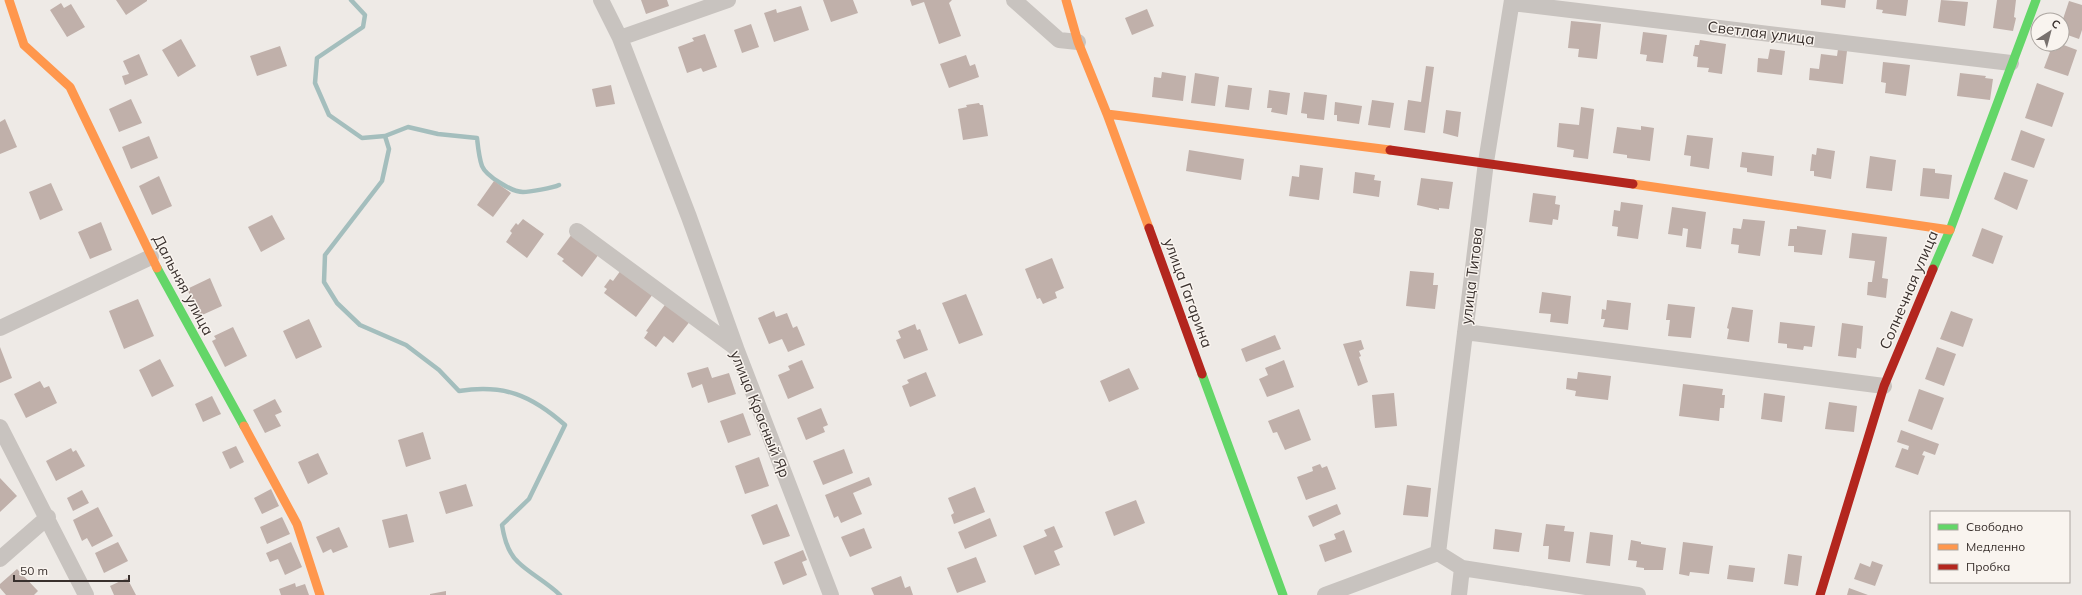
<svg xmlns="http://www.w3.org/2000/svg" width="2082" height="595" font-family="Mulish,sans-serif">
<rect width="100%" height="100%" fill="#eeeae6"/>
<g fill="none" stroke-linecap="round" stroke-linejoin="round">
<path stroke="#a4bebd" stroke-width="4.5" d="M351 0 365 15 363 27 317 58 315 83 329 115 362 138 385 136 389 149 382 181 325 255 324 282 337 303 360 325 406 345 439 370 459 391C504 384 531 395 565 425L529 499 502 525C504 538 508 553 518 562 529 573 548 583 560 595
M385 136 408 127 438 134 477 138C478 147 479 158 482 166 486 176 512 192 523 192 529 192 553 188 559 185"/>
</g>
<path fill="#c0b0aa" d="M116 0H147V1L126 15Z
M641 0H667L669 6 646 14Z
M823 0H853L858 13 831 22Z
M910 0H952L949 3 961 36 939 44 924 2 912 6Z
M1821 0H1846L1845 8 1821 5Z
M1877 0H1908L1906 16 1882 13 1883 10 1876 9Z
M1941 0 1968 2 1965 26 1938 22Z
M1997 0H2016L2014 17 2016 18 2013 31 1993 28Z
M2069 1 2082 5V30L2079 39 2062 33V22Z
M61 3 64 8 71 4 85 27 67 37 50 10Z
M801 6 809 30 774 42 764 13 776 9 777 13Z
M1147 9 1154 26 1132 35 1125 18Z
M1571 21 1601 24 1597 59 1578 57 1579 49 1568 48Z
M751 24 759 47 742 53 734 30Z
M1643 32 1667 35 1663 63 1646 61 1647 55 1640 54Z
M705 34 717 67 703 72 701 68 687 73 678 47 694 41 692 38Z
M181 39 196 66 178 77 162 50Z
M1700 40 1726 44 1722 74 1708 72 1709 68 1697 67 1698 57 1693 56 1695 45H1699Z
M2048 44H2061L2077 50 2068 76 2044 68 2050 52 2046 50Z
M280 46 287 66 257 76 250 56Z
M1770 49 1785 51 1782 75 1757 72 1758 58 1768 59Z
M1838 49 1847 51 1843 84 1809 80 1810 68 1819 69 1821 54 1837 56Z
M139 54 148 75 125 85 122 76 129 74 123 61Z
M966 55 970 66 975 64 979 77 949 88 940 64Z
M1883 62 1910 65 1906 96 1885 93 1886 83 1881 82Z
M1426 66 1434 67 1425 133 1404 130 1408 100 1421 102Z
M1162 72 1186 76 1183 101 1152 97 1154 77 1161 78Z
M1195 73 1219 77 1215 106 1191 103Z
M1960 73 1986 76 1985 78 1993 79 1990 100 1957 96Z
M2037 83 2064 93 2052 127 2025 118Z
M611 85 615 104 596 107 592 89Z
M1228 85 1252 88 1249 110 1225 107Z
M1269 90 1290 93 1287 115 1271 112 1272 108H1267Z
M1304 92 1327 95 1324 120 1307 118V114L1301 113Z
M131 99 142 123 119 132 109 109Z
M1372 100 1394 103 1390 128 1368 125Z
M1335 102 1362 106 1359 124 1337 121V115H1334Z
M979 103 980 105H983L988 136 963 140 958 109 967 107 966 105Z
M1581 107 1594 109 1588 159 1573 157 1574 150 1557 147 1559 123 1579 125Z
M1446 110 1461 112 1458 137 1443 133Z
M5 119 17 147 0 154V122Z
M1641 126 1654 128 1650 161 1627 158V155L1613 153 1617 127 1641 130Z
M2021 130 2045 139 2034 168 2011 160Z
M1687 135 1713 138 1709 169 1690 166 1691 156 1684 155Z
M149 136 158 158 131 169 122 147Z
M1817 148 1835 151 1831 179 1814 176V171H1810L1812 154 1816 155Z
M1189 150 1244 159 1241 180 1186 171Z
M1742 152 1774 156 1772 176 1747 172V168L1740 167Z
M1870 156 1896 160 1892 191 1866 188Z
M1300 165 1323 168 1319 200 1289 196 1292 176 1299 177Z
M1923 168 1935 169V173L1952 175 1949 199 1920 196Z
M1355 172 1375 175 1374 180 1381 181 1379 197 1353 193Z
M2004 172 2028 180 2017 210 1994 199Z
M159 176 172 206 152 215 139 186Z
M1421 178 1453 182 1449 209 1439 208V210L1417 205Z
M494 181 511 193 493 217 477 205Z
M51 183 63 210 40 220 29 192Z
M1533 193 1556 196 1555 204 1560 205 1558 220 1553 219 1552 225 1529 222Z
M1621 202 1643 205 1638 239 1617 236 1618 227 1612 226 1614 210 1620 211Z
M1672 207 1706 212 1701 249 1686 247 1688 229 1683 228 1682 236 1668 234Z
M272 215 285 239 261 252 248 227Z
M523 219 544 234 527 258 506 242 512 233 510 231 516 223 518 225Z
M1743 219 1765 221 1760 256 1738 253 1739 245 1731 244 1733 228 1741 229Z
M101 222 112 250 90 259 78 232Z
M1797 226 1826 230 1822 255 1794 252V246H1788L1790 229H1797Z
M1982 228 2003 236 1993 264 1972 256Z
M1852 233 1887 237 1882 278 1888 279 1886 298 1867 295 1868 282H1872L1875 261 1849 258Z
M572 234 599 254 582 277 562 261 564 259 557 254Z
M1052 258 1064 288 1055 292 1057 298 1043 304 1040 298 1037 299 1025 269Z
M621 270 653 294 636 317 604 293 607 289 604 287 610 279 613 281Z
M1410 271 1434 273 1433 285H1438L1435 309 1406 306Z
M210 278 222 306 200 316 187 289Z
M1542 292 1571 296 1568 324 1550 322 1551 314 1539 313Z
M966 294 983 335 959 344 942 303Z
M138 299 154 336 124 349 109 311Z
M1607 300 1631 303 1628 330 1603 327 1605 319H1601L1602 309 1606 310Z
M667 302 691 320 673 343 664 336 656 347 644 338 648 332 646 331Z
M1668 304 1695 307 1691 338 1668 336 1670 320H1666Z
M1732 307 1753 310 1749 342 1727 339 1729 329 1727 328Z
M774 311 776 317 787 313 793 328 797 326 805 345 788 352 782 339 769 344 758 318Z
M1951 311 1973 319 1963 347 1940 339Z
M309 319 322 347 296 359 283 331Z
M1780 322 1815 326 1812 347 1804 346 1803 350 1787 348V344L1778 343Z
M1842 323 1863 326 1861 349 1857 348 1856 358 1838 356Z
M915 324 917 330 920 329 928 350 904 359 896 340 901 338 898 331Z
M233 327 247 356 225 367 212 341 216 339 214 336Z
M1275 335 1281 349 1246 362 1241 349Z
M1361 340 1364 349 1359 351 1361 356 1359 357 1368 382 1358 386 1343 344Z
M0 347 12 378 0 383Z
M1937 347 1956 354 1944 386 1925 379Z
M160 359 174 386 152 397 139 370Z
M802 360 814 388 788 399 778 375 790 370 788 366Z
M1284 360 1294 387 1267 397 1259 379 1268 375 1265 368Z
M708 367 712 378 729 373 736 394 708 403 702 384 692 388 687 373Z
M1129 368 1139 389 1109 402 1100 381Z
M926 372 936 396 910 407 902 386 909 383 907 380Z
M1578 372 1611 376 1608 400 1575 396 1576 391 1566 389 1567 378 1577 379Z
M40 381 44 388 49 386 57 403 26 418 14 394Z
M1683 384 1723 389 1722 395H1725L1724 408H1720L1719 421 1679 416Z
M1919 389 1944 398 1932 430 1908 421Z
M1394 393 1397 426 1375 428 1372 395Z
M1764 393 1785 396 1782 422 1761 419Z
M212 396 221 414 203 422 195 404Z
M275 399 282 412 275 415 281 426 265 433 253 410Z
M1829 402 1857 406 1854 432 1825 429Z
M821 408 828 425 823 427 825 432 806 440 797 418Z
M1299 409 1311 440 1285 450 1277 432 1273 433 1268 421Z
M743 413 751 435 728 443 720 421Z
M1901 430 1939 444 1935 455 1924 451 1922 455 1925 456 1918 475 1895 467 1902 448 1908 450 1909 446 1897 442Z
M423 432 431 459 406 467 398 440Z
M236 446 244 462 230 469 222 452Z
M71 448 73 452 76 450 85 466 56 481 46 461Z
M844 449 853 473 823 485 813 461Z
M318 453 328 474 308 484 298 462Z
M759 457 769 486 745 494 735 466Z
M1320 464 1322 468 1327 466 1336 489 1306 500 1297 477 1313 471 1312 467Z
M869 477 872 485 853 493 862 514 841 523 838 516 834 518 825 495Z
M0 478 17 496 0 512Z
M466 484 473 506 446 514 439 492Z
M1407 485 1431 488 1428 517 1403 515Z
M975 487 985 512 954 524 951 515 954 513 948 498Z
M271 489 279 506 262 514 254 498Z
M82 490 89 503 73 511 67 498Z
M1136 500 1145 523 1114 536 1105 512Z
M777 504 790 536 763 545 751 515Z
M1337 504 1341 514 1313 527 1308 516Z
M98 507 113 536 92 547 87 538 82 541 73 520Z
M407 514 414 542 389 548 382 520Z
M282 517 290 534 267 544 260 527Z
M990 518 997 536 965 549 958 532Z
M1546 524 1565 526 1564 531 1574 532 1570 562 1548 559 1549 546H1543Z
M1054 526 1063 547 1054 551 1060 565 1035 575 1023 546 1047 536 1044 530Z
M339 527 348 547 333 553 331 549 323 553 316 537Z
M864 528 872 548 850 557 841 537Z
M1495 529 1522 533 1519 552 1493 549Z
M1344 530 1352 552 1325 562 1319 545 1336 539 1334 534Z
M1590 532 1613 535 1610 566 1586 563Z
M1631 540 1641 542V544L1666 548 1663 570H1644V568L1636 567 1637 561 1628 560Z
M118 542 128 561 104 573 95 553Z
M291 542 302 567 285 575 278 559 270 562 266 553Z
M1683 542 1713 546 1709 574 1690 572 1689 576 1679 574Z
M803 550 807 560 802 562 807 575 783 585 774 562Z
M1788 554 1802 556 1798 586 1784 584Z
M976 557 986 582 957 593 947 568Z
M1872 561 1883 565 1875 586 1854 579 1860 563 1870 567Z
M1729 565 1755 568 1753 582 1727 579Z
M17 569 38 591 34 595H6L0 588V584Z
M901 576 905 588 910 586 913 595H874L871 588Z
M127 578 136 595H114L110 586Z
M295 583 296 587 305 584 309 595H281L279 589Z
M1849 588 1868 595H1847Z
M446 591V595H430V594Z"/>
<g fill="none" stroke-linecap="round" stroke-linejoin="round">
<path stroke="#c8c3bf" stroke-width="16" d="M601 0 620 38 689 217 736 348
M1014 0 1059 40 1078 42
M1512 3 2011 63
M620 38 728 0
M577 231 736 348 831 595
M0 328 151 257
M1465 332 1884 386
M0 427 86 595
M1438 553 1486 162 1512 0
M0 559 48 517
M1325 595 1438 553 1462 568 1638 595
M1459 595 1462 568"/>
<path stroke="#63d668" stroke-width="9" d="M157 268 244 426
M1933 269 1950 230 2036 0
M1202 374 1283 595"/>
<path stroke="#ff974d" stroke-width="9" d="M9 0 24 45 70 87 157 268
M1066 0 1078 42 1107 114 1149 228
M1107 114 1390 150
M1633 184 1950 230
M244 426 297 524 320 595"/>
<path stroke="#b3261e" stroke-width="9" d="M1390 150 1633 184
M1149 228 1202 374
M1820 595 1884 386 1933 269"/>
</g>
<g text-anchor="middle" stroke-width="3" stroke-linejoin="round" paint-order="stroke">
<g font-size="15" fill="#39302d" stroke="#f9f4ef">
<text transform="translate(1761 33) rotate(7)" y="5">Светлая улица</text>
<text transform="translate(1472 276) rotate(-83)" y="5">улица Титова</text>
<text transform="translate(183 285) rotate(62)" y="5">Дальняя улица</text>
<text transform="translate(1909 290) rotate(-67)" y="5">Солнечная улица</text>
<text transform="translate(1188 293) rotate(70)" y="5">улица Гагарина</text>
<text transform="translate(760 414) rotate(68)" y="5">улица Красный Яр</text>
</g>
</g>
<rect x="1930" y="511" width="140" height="72" fill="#f9f4ef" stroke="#aca6a1"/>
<rect x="1938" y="524" width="20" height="6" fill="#63d668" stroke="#aca6a1"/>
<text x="1966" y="531" font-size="12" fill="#39302d">Свободно</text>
<rect x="1938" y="544" width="20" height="6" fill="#ff974d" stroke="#aca6a1"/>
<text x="1966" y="551" font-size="12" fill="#39302d">Медленно</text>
<rect x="1938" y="564" width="20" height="6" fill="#b3261e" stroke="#aca6a1"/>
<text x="1966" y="571" font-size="12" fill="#39302d">Пробка</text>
<g transform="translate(2050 32) rotate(36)"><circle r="19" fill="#f9f4ef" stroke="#aca6a1"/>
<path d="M0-3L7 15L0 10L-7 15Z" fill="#78716e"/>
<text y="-6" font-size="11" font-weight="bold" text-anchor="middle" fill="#39302d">С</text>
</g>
<path d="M14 575v6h115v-6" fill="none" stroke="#39302d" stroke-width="2"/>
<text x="20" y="575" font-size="12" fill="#39302d" stroke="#f9f4ef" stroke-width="3" paint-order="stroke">50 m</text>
</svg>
